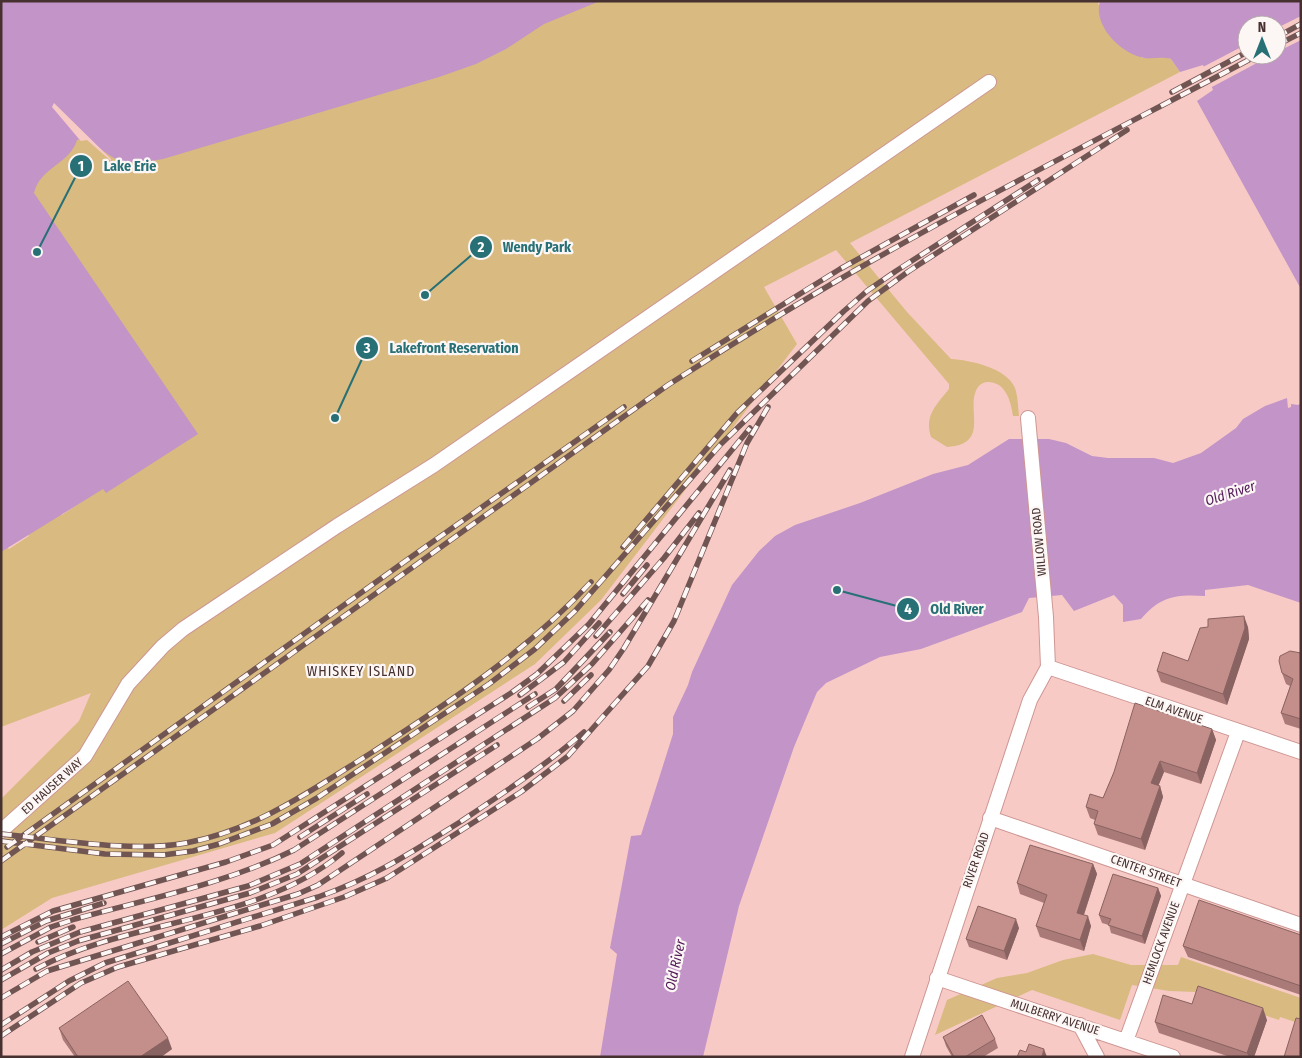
<svg xmlns="http://www.w3.org/2000/svg" width="1302" height="1058" font-family="'Fira Sans Condensed',sans-serif">
<rect width="100%" height="100%" fill="#f8cac6"/>
<path fill="#d9ba80" d="M164 1H1100L1098 4 1142 58 1161 56 1171 59 1180 72 850 243 907 312 951 359C970 360 1007 368 1015 388 1018 397 1018 407 1019 416H1013C1011 402 1006 382 988 382 984 382 980 384 978 387 964 408 992 444 947 447L931 437C924 416 936 405 949 389V384L836 250 764 287 797 344 601 600 535 664 275 833 52 898 1 930V799L79 721 91 693 1 727V539L9 549 29 536 1 497V431L62 515 102 488 1 287 23 193Z
M1093 954 1131 965H1178L1181 957 1301 998V1024L1280 1017 1279 1020 1196 992 1169 991 1132 985 1120 1020 1032 990 935 1035 947 1000 997 978 1027 973 1063 960Z"/>
<path fill="#c294c8" fill-rule="evenodd" d="M1 1H600L544 24 506 49 476 64 439 77 163 159C123 166 117 164 87 137L77 140C70 164 40 167 34 193L198 434 106 493 103 489 1 552Z
M1100 1H1301V289L1197 101 1213 90 1203 65 1180 72 1171 59C1160 56 1150 60 1140 57 1119 51 1093 25 1100 1ZM1247 25H1277V55H1247Z
M1287 398 1288 408 1291 407V404L1298 405 1301 403V603L1248 585 1205 590V596C1177 594 1160 596 1141 619L1123 622V605L1114 595 1074 611 1062 595 1029 598 1022 612 921 649 880 657 826 683 817 692 794 747 739 906 703 1057H600L617 954 610 948 631 836 641 835 673 734V717L688 685 692 672 732 585 759 551 775 536 795 525 860 503 933 474 968 465 1009 439H1049L1066 443 1092 456 1108 458H1154L1173 463 1201 453 1236 428 1243 419 1265 406Z"/>
<path fill="#f8cac6" d="M1301 16V40L1277 52V28Z
M1247 44V55H1272L1210 88 1201 68Z
M54 103 111 159V161L87 140 81 141 79 139 52 107Z"/>
<g fill="none" stroke-linecap="round" stroke-linejoin="round">
<g stroke="#cd9693" stroke-width="16">
<path id="street" d="M1048 667 1301 752
M990 818 1301 925
M1 831 85 756 128 684 163 646 183 629 337 526 434 465 989 82
M937 978 1173 1057
M1080 1025 1097 1057
M1126 1041 1238 732
M912 1057 1030 700 1048 667 1046 617 1028 418"/>
</g>
<use href="#street" stroke="#fff" stroke-width="14"/>
<g stroke="#715553" stroke-width="5.5">
<path id="rail" d="M1277 37 1301 24
M1277 45 1301 33
M1172 92 1247 52
M692 361 840 269 974 195
M623 547 737 413 844 311 867 291 896 271 1038 180
M623 594 647 565
M596 636 664 558 699 513
M520 695 564 662 599 623
M564 701 591 675
M528 707 556 689 610 632
M1 834C55 839 133 853 186 843 256 830 312 790 371 753 450 702 527 651 591 582
M300 837 367 794
M1 841 105 854 163 855 193 851 219 844 272 824 317 798 489 684 535 649 575 611 721 444 868 301 909 271 1127 130
M7 847 397 567 624 407
M1 861 668 385C732 344 796 304 861 267 992 192 1126 125 1258 55
M1 937 53 911 226 862 273 845 511 693 537 674 589 624 750 428
M38 942 73 927
M1 944 46 921 104 903
M1 954 51 927 75 919C148 899 225 884 294 850L535 694
M36 969C131 918 257 924 342 853
M1 970 32 952 80 932 248 886 300 864 555 698 592 664 648 600
M1 980 48 953 78 941 250 893 297 874 497 745
M1 998 47 971 298 894 318 885 537 739 573 711 609 670 624 648 730 470
M1 1025 69 981 105 963 318 897C373 878 412 852 460 822 502 794 546 765 584 732
M1 1036 81 983 118 967 260 926 344 897 387 878 521 792 568 756 648 666 674 621 747 443 768 407"/>
</g>
<use href="#rail" stroke="#fcf6f5" stroke-width="4" stroke-dasharray="11" stroke-linecap="butt"/>
</g>
<path fill="#a97a77" d="M1208 627H1248L1249 639 1227 705 1161 682 1157 671 1188 661Z
M1301 653V729L1285 724 1281 713 1290 686 1286 684 1282 673Z
M1212 729 1216 740 1201 784 1164 772 1158 786H1160L1163 797 1145 850 1098 835 1094 824 1095 820 1090 818 1086 807 1103 798 1114 772Z
M1093 864 1097 874 1084 915 1091 926 1084 951 1040 937 1036 926 1044 903 1020 894 1017 883Z
M1158 888 1161 896 1145 944 1111 933 1109 925 1102 923 1099 915Z
M1019 928 1007 960 969 947 966 939Z
M1301 935V995L1188 957 1183 946Z
M1192 1004 1267 1020 1254 1057H1230L1159 1033 1155 1022Z
M59 1028 172 1049 161 1057H75L63 1040Z
M943 1037 995 1039 998 1048 983 1057H952L946 1046Z"/>
<path fill="#896361" d="M1244 616 1248 627 1249 639 1227 705 1223 694Z
M1212 729 1216 740 1201 784 1197 773Z
M1160 761 1164 772 1155 794 1151 783Z
M1160 786 1163 797 1145 850 1141 839Z
M1093 864 1097 874 1081 923 1077 913Z
M1158 888 1161 896 1145 944 1142 936Z
M1088 916 1091 926 1084 951 1080 940Z
M1016 919 1019 928 1007 960 1004 951Z
M1263 1008 1267 1020 1254 1057H1249L1247 1053Z
M168 1038 172 1049 161 1057H140Z
M1044 1049 1047 1057H1042V1056Z"/>
<path fill="#c48e8a" stroke="#896361" d="M1244 616 1245 628 1223 694 1157 671 1163 652 1188 661 1200 628 1208 627V619Z
M1290 651 1301 653V719L1281 713 1293 679 1282 673 1279 661 1280 656Z
M1135 703 1212 729 1197 773 1160 761 1151 783 1160 786 1141 839 1094 824 1098 811 1086 807 1090 794 1103 798 1114 772Z
M1030 845 1093 864 1077 913 1088 916 1080 940 1036 926 1047 895 1017 883Z
M1113 874 1158 888 1142 936 1108 925 1111 919 1099 915Z
M1199 900 1301 935V986L1183 946Z
M978 906 1016 919 1004 951 966 939Z
M128 981 168 1038 140 1057H78L59 1028Z
M1198 986 1263 1008 1247 1053 1155 1022 1163 995 1192 1004Z
M982 1015 995 1039 965 1057H954L943 1037Z
M1296 1018 1301 1019V1057H1284Z
M1029 1044 1044 1049 1042 1056 1044 1057H1017L1020 1050 1026 1052Z"/>
<g text-anchor="middle" stroke-width="4.5" stroke-linejoin="round" paint-order="stroke">
<g font-size="12" fill="#473130" stroke="#fcf6f5">
<text transform="translate(1039 542) rotate(-95)" y="4">WILLOW ROAD</text>
<text transform="translate(1174 710) rotate(19)" y="4">ELM AVENUE</text>
<text transform="translate(52 786) rotate(-42)" y="4">ED HAUSER WAY</text>
<text transform="translate(976 860) rotate(-71)" y="4">RIVER ROAD</text>
<text transform="translate(1146 871) rotate(20)" y="4">CENTER STREET</text>
<text transform="translate(1161 943) rotate(-70)" y="4">HEMLOCK AVENUE</text>
<text transform="translate(1055 1017) rotate(18)" y="4">MULBERRY AVENUE</text>
</g>
<g font-size="14" font-style="italic" fill="#511958" stroke="#fcf6f5">
<text transform="translate(1230 493) rotate(-18)" y="5">Old River</text>
<text transform="translate(675 965) rotate(-78)" y="5">Old River</text>
</g>
<g font-size="14" letter-spacing="1" fill="#473130" stroke="#fcf6f5">
<text x="361" y="676">WHISKEY ISLAND</text>
</g>
</g>
<path fill="none" stroke="#267076" stroke-width="2" d="M37 252L81 166M425 295L481 247M335 418L367 348M837 590L908 609"/>
<g fill="#267076" stroke="#fcf6f5" stroke-width="2">
<circle cx="37" cy="252" r="5"/>
<circle cx="425" cy="295" r="5"/>
<circle cx="335" cy="418" r="5"/>
<circle cx="837" cy="590" r="5"/>
<circle cx="81" cy="166" r="12"/>
<circle cx="481" cy="247" r="12"/>
<circle cx="367" cy="348" r="12"/>
<circle cx="908" cy="609" r="12"/>
</g>
<g font-size="15" text-anchor="middle" font-weight="bold" fill="#fff">
<text x="81" y="171">1</text>
<text x="481" y="252">2</text>
<text x="367" y="353">3</text>
<text x="908" y="614">4</text>
</g>
<g font-size="14" text-anchor="middle" font-weight="bold" fill="#267076" stroke="#fcf6f5" stroke-width="4.5" stroke-linejoin="round" paint-order="stroke">
<text x="130" y="171">Lake Erie</text>
<text x="537" y="252">Wendy Park</text>
<text x="454" y="353">Lakefront Reservation</text>
<text x="957" y="614">Old River</text>
</g>
<rect width="1302" height="1058" fill="none" stroke="#473130" stroke-width="5"/>
<g transform="translate(1262 40)"><circle r="24" fill="#fcf6f5" stroke="#b4a7a6"/>
<path d="M0-4L9 19L0 12L-9 19Z" fill="#267076"/>
<text y="-8" font-size="14" font-weight="bold" text-anchor="middle" fill="#473130">N</text>
</g>
</svg>
